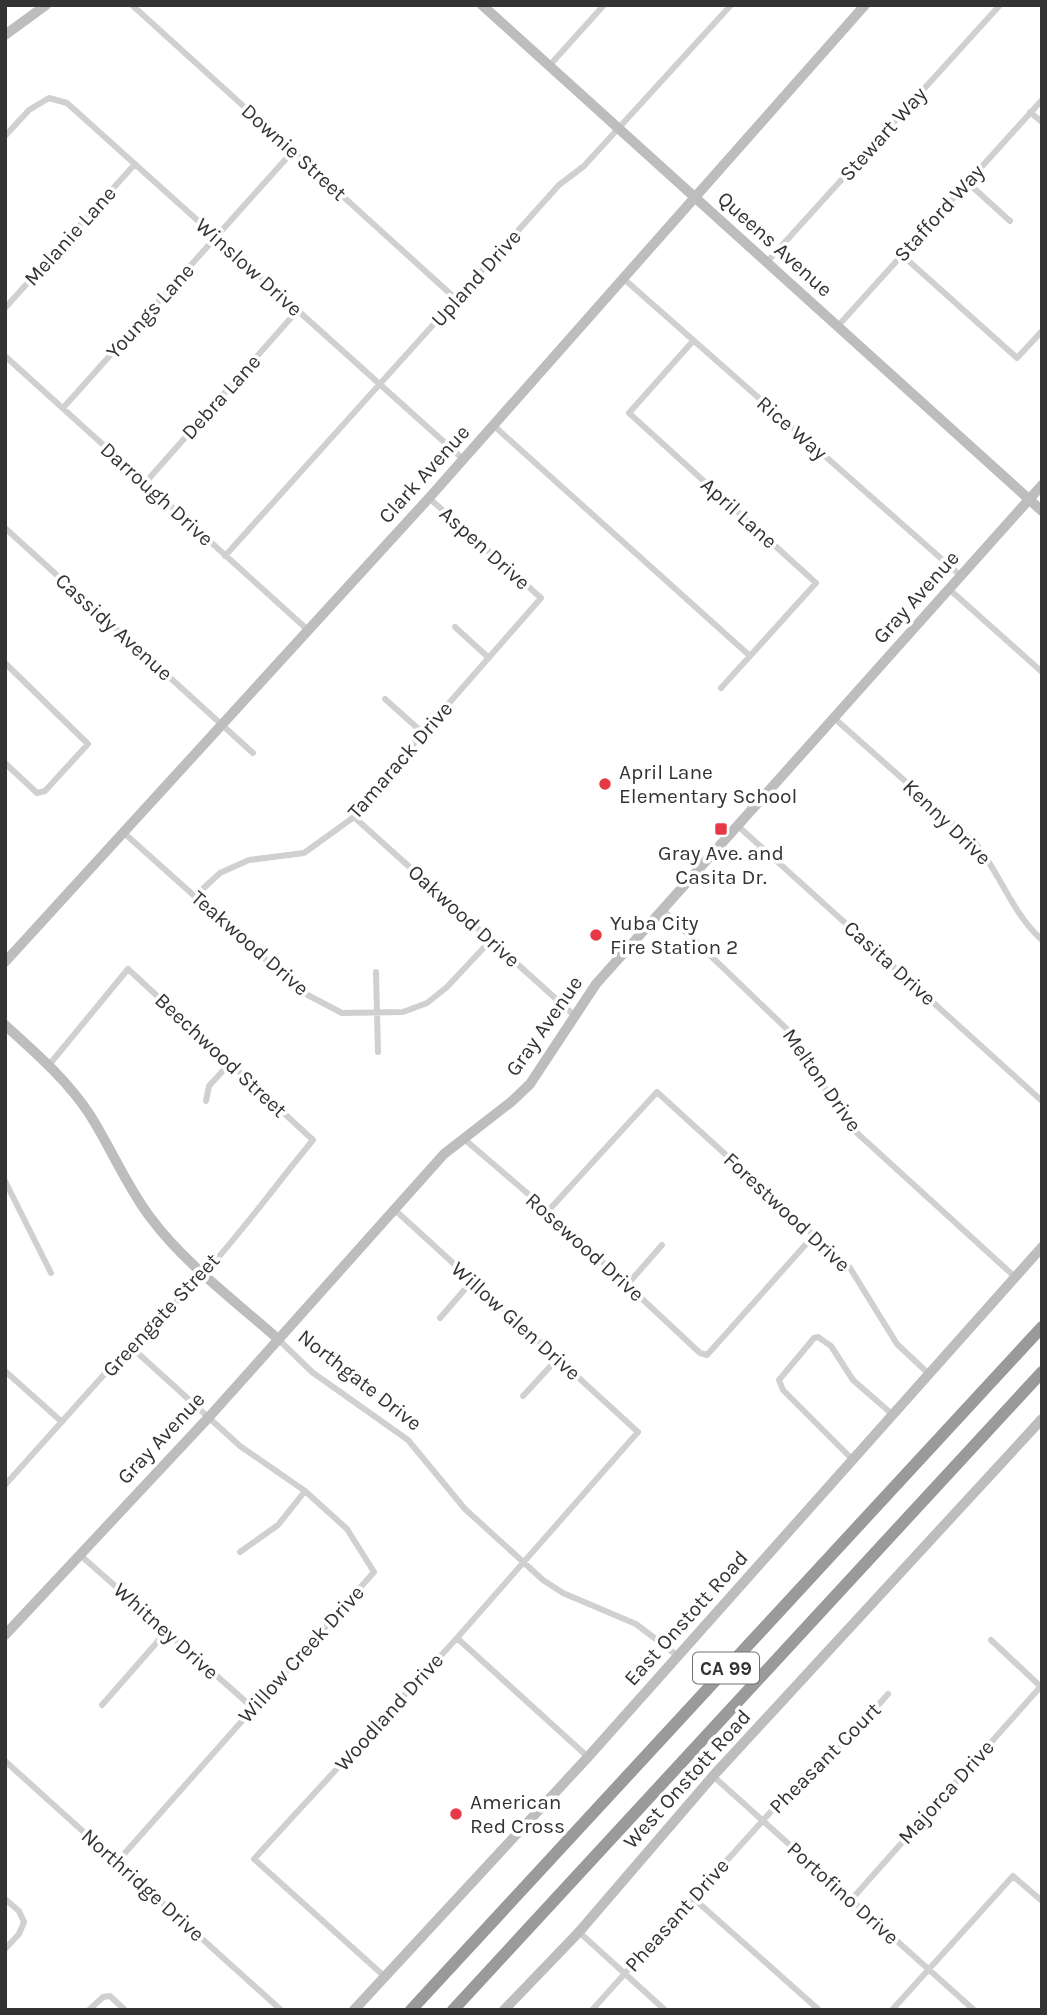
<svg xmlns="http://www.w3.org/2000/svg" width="1047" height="2015" font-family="Karla,sans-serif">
<rect width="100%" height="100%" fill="#fff"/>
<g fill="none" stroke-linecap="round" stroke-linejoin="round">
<path stroke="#d0d0d0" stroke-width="6" d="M132 5 456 299
M549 66 604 5
M1030 112 1042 122
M5 136 29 110 49 98 67 103 463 459
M967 182 1010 221
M902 255 1017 358 1042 331
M766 263 1000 5
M624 279 961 576
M5 308 135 164
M837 327 1042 100
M693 341 629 413 816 583 721 688
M5 356 309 631
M63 408 293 151
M493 425 750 656
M145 483 297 311
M5 528 253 753
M225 556 559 185 584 166 731 5
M949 589 1042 672
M455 627 489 658
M5 663 88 744 45 791 37 793 5 763
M385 699 423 733
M834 718 976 844C1001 875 1012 913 1042 940
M354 817 574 1015
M738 826 1042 1101
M124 833 302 992 342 1013 403 1012 427 1003 447 987 491 940
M195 896 220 873 249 860 304 853 354 817 366 798 541 598 429 498
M662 909 792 1034 840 1113 857 1133 1015 1277
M376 972 378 1052
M206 1101 209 1086 230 1063
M463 1138 548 1211 700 1353 707 1355 815 1234
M5 1181 51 1273
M548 1211 657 1092 850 1268 897 1344 930 1375
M627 1285 662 1245
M440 1318 472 1281
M278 1339 312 1372 408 1440 465 1509 543 1580 563 1593 636 1624 678 1656
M5 1371 62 1422
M523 1396 558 1358
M853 1460 783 1390 779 1380 814 1338 818 1337 831 1346 853 1380 893 1415
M5 1485 144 1330C210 1278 260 1204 313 1140L128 969 49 1065
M240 1552 278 1525 305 1491
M79 1554 253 1708
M457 1638 588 1757
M991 1640 1040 1686
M102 1705 166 1632
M5 1761 281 2010
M713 1776 974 2010
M117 1862 374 1572 347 1529 305 1491 240 1446 130 1346
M693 1898 819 2010
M5 1899 19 1911 24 1922 19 1934 5 1949
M851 1900 1042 1685
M579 1932 665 2010
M384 1976 254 1859 457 1638 638 1432 395 1210
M89 2010 103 1997 110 1996 125 2010
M592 2010 803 1776 852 1735 888 1694
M892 2010 1013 1876 1042 1901"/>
<path stroke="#bdbdbd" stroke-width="10" d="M482 5 1042 511
M5 35 46 5
M5 962 429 498 865 5
M5 1025C36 1053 67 1080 90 1115 111 1148 126 1185 150 1217 184 1263 234 1300 278 1339
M5 1635 209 1417 444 1154 511 1102 530 1084 596 984 1042 485
M354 2010 588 1757 1042 1247
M504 2010 579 1932 713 1776 1042 1419"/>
<path stroke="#9a9a9a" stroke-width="12" d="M411 2010 1042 1327
M453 2010 1042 1372"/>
</g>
<g fill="#e63946" stroke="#fff" stroke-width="2.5">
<circle cx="605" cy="784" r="7"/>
<rect x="714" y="822" width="14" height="14" rx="3.5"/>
<circle cx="596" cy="935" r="7"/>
<circle cx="456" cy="1814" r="7"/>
</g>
<g text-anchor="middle" stroke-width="7" stroke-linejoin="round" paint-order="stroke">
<rect fill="#fff" stroke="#707070" stroke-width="2" x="693" y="1652.5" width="66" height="31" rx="5"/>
<g font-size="19" font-weight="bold" fill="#333">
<text x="726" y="1675">CA 99</text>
</g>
<g font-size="21" fill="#333" stroke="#fff">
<text transform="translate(883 134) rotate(-48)" y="7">Stewart Way</text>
<text transform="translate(294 152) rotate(42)" y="7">Downie Street</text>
<text transform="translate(939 213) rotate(-48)" y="7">Stafford Way</text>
<text transform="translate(70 236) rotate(-48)" y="7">Melanie Lane</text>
<text transform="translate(775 244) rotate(42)" y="7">Queens Avenue</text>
<text transform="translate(249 267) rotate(42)" y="7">Winslow Drive</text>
<text transform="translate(476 278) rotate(-48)" y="7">Upland Drive</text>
<text transform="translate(150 311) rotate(-48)" y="7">Youngs Lane</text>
<text transform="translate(221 397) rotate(-48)" y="7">Debra Lane</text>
<text transform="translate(792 428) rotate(41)" y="7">Rice Way</text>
<text transform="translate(424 474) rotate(-48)" y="7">Clark Avenue</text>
<text transform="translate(157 494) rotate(42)" y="7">Darrough Drive</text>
<text transform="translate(739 513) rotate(42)" y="7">April Lane</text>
<text transform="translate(485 548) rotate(42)" y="7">Aspen Drive</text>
<text transform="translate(916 597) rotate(-48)" y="7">Gray Avenue</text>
<text transform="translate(114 627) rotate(42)" y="7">Cassidy Avenue</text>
<text transform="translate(400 760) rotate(-49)" y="7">Tamarack Drive</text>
<text transform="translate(947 822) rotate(44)" y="7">Kenny Drive</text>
<text transform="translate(464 916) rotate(42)" y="7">Oakwood Drive</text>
<text transform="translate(250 943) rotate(41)" y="7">Teakwood Drive</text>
<text transform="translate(890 963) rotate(42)" y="7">Casita Drive</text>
<text transform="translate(544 1026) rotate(-55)" y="7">Gray Avenue</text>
<text transform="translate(221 1055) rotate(43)" y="7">Beechwood Street</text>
<text transform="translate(822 1080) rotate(55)" y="7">Melton Drive</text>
<text transform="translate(787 1212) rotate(43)" y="7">Forestwood Drive</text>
<text transform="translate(585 1247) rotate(42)" y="7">Rosewood Drive</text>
<text transform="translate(161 1315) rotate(-47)" y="7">Greengate Street</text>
<text transform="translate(516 1321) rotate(42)" y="7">Willow Glen Drive</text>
<text transform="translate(360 1380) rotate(38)" y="7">Northgate Drive</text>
<text transform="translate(161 1438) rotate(-47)" y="7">Gray Avenue</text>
<text transform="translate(686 1618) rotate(-48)" y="7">East Onstott Road</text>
<text transform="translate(166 1631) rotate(42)" y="7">Whitney Drive</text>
<text transform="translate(301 1654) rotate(-48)" y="7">Willow Creek Drive</text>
<text transform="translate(389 1712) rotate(-48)" y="7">Woodland Drive</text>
<text transform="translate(825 1758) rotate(-45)" y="7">Pheasant Court</text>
<text transform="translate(687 1779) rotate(-48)" y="7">West Onstott Road</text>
<text transform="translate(946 1792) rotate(-48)" y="7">Majorca Drive</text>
<text transform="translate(143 1885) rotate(42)" y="7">Northridge Drive</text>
<text transform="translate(843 1893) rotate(42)" y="7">Portofino Drive</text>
<text transform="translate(677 1915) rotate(-48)" y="7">Pheasant Drive</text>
</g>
<g font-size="21" fill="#333" stroke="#fff" text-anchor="start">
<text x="619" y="779">April Lane<tspan x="619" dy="24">Elementary School</tspan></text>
<text x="721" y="860" text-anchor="middle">Gray Ave. and<tspan x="721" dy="24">Casita Dr.</tspan></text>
<text x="610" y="930">Yuba City<tspan x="610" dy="24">Fire Station 2</tspan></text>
<text x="470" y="1809">American<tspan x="470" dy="24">Red Cross</tspan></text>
</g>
</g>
<rect width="1047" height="2015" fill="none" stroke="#333333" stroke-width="14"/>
</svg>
